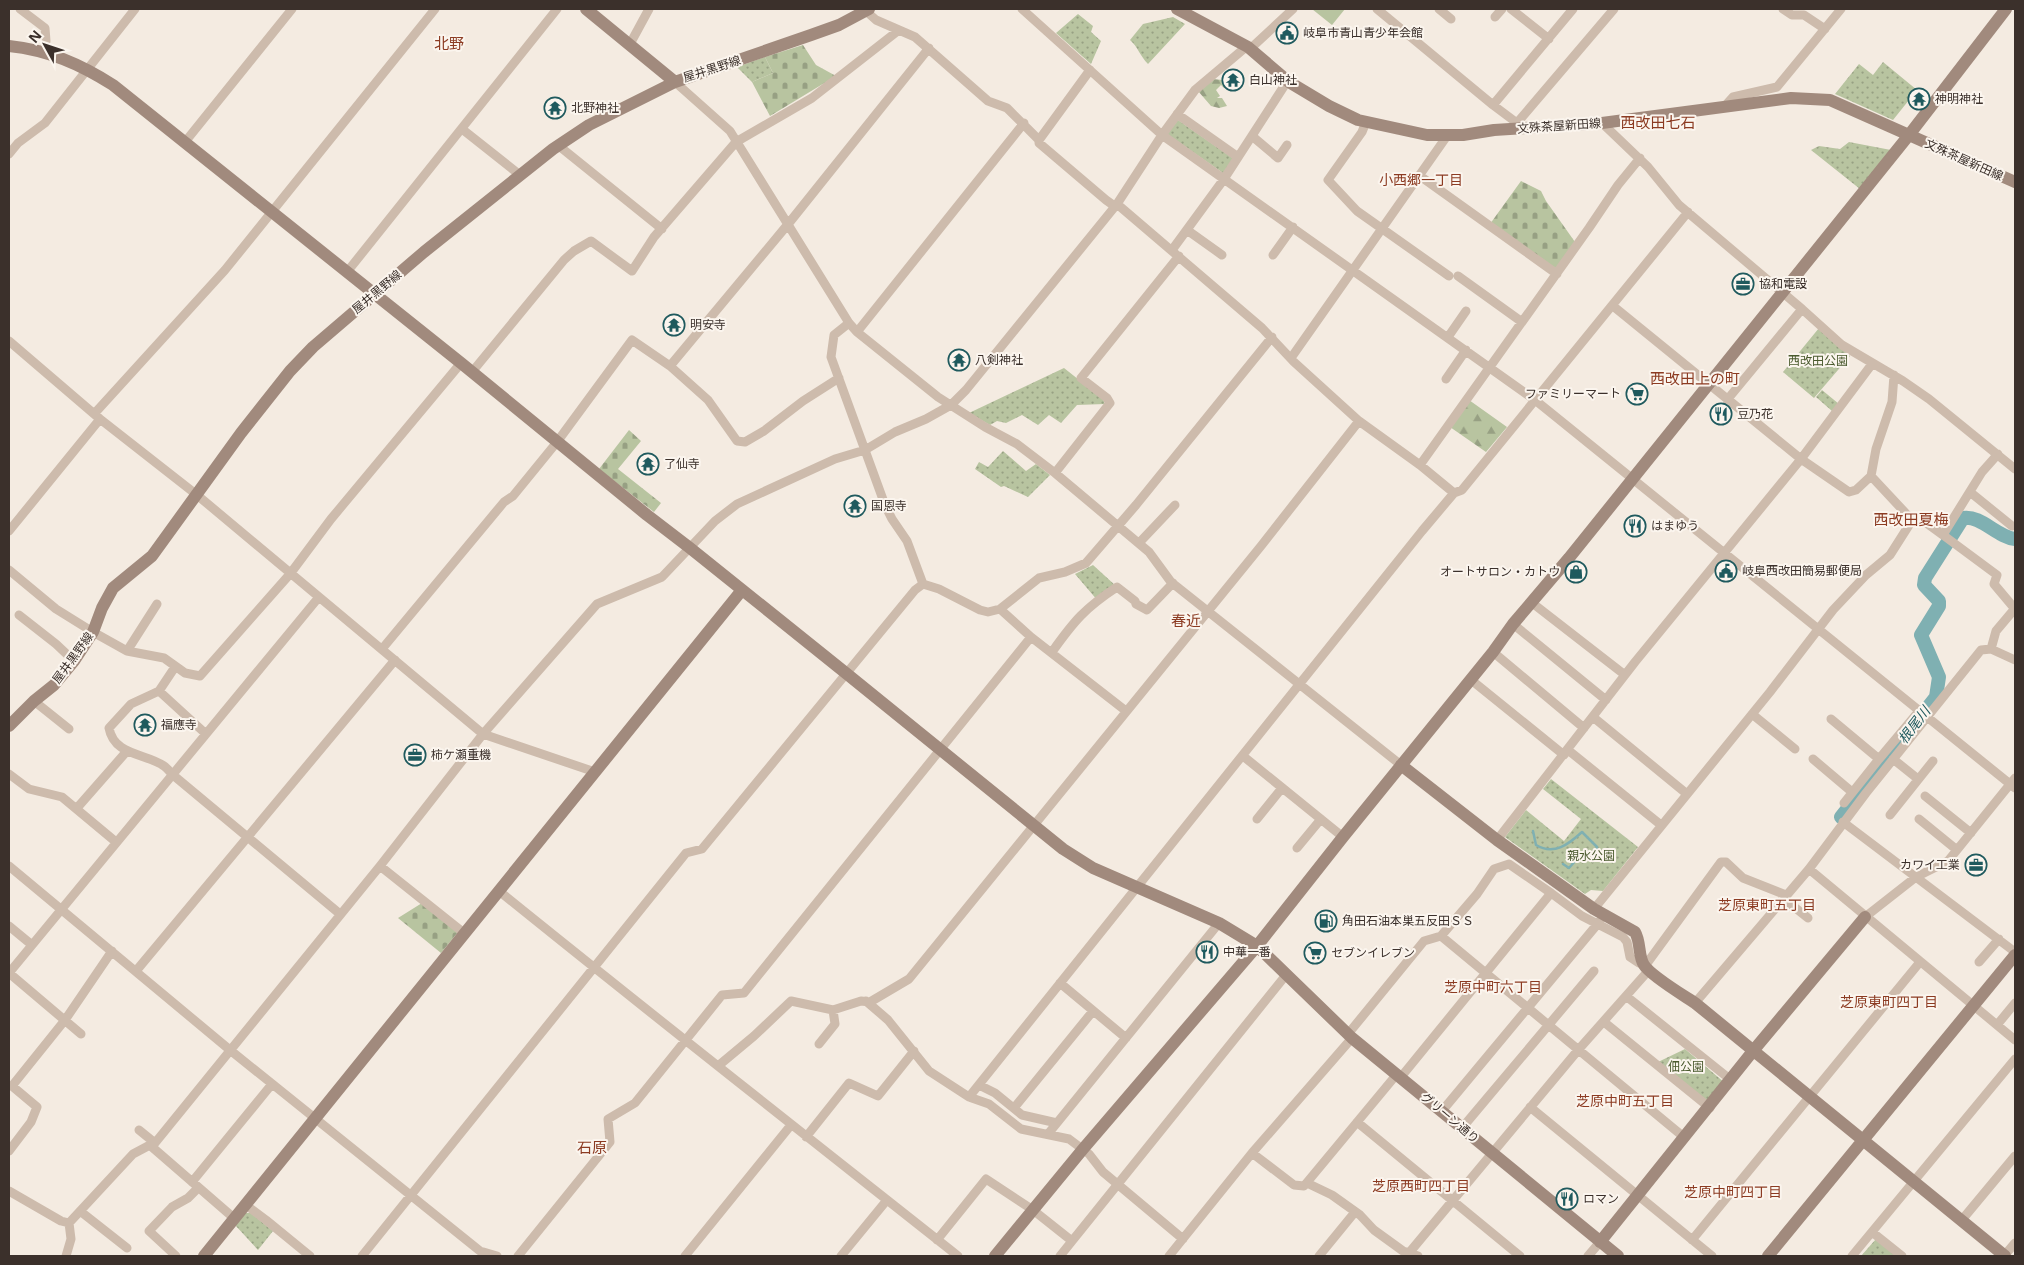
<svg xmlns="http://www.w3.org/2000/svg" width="2024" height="1265" font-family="'Open Sans','Noto Sans JP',sans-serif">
<defs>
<pattern id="grass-dots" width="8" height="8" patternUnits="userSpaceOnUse" patternTransform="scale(1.25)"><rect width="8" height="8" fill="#b8c4a0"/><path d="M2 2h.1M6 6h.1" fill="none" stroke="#97a083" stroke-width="1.8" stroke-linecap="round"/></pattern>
<pattern id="forest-firs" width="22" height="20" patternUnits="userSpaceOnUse" patternTransform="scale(1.25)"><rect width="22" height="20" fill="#b8c4a0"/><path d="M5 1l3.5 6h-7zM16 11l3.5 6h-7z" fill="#97a083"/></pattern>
<pattern id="cemetery-stones" width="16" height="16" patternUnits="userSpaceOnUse" patternTransform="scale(1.25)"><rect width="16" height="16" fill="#b8c4a0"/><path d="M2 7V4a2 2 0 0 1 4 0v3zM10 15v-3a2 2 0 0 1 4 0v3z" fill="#97a083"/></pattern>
</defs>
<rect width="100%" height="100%" fill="#f4ebe1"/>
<path fill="url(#grass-dots)" d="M1078 14 1093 26 1091 32 1101 41 1091 64 1056 33Z
M1173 17 1185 24 1148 64C1140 56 1138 47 1130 40L1143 24Z
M765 57 773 73 752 82 737 67Z
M1883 62 1917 90 1893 120 1835 94 1859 64 1873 75Z
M1178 120 1234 159 1223 173 1167 134Z
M1849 142 1891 150 1860 189 1811 150 1819 146 1840 149Z
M1819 328 1850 356 1814 398 1783 372Z
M1064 368 1103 399 1105 404 1077 405 1061 423 1049 415 1038 425 1022 415 1006 423 997 421 990 425 969 413Z
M1822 390 1839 404 1832 411 1816 397Z
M1003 451 1026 471 1036 464 1050 475 1028 497 1004 486 1001 487 975 469 979 462 988 467Z
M1093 565 1116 586 1098 601 1075 574Z
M1551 779 1638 847 1603 891 1591 890 1585 894 1505 837 1526 810 1564 841 1581 819 1543 789Z
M1685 1049 1725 1083 1706 1101 1658 1062Z
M245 1213H251L273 1231 258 1250 235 1225Z
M1876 1239 1897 1256H1861Z"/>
<path fill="url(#forest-firs)" d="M1212 79 1223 80 1232 87 1224 88 1221 85 1216 90 1220 96 1217 98H1222L1227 106 1219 108 1211 106 1198 91Z
M1469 400 1507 427 1486 452 1450 427Z"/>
<path fill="url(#cemetery-stones)" d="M803 45 816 65 836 76 770 116 752 82 773 73 765 57Z
M1521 181 1541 191 1546 201 1575 242 1555 270 1490 224Z
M629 430 641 441 618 469 661 503 654 512 599 469Z
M422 903 458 932 441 953 398 918Z"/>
<path fill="#b8c4a0" d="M1312 9H1345L1332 25Z"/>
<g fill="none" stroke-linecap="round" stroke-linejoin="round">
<path stroke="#7fb0b2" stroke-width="2.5" d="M1533 831 1536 845C1554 856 1569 844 1582 832L1597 847 1595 853 1583 852 1569 868 1563 864"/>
<path stroke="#7fb0b2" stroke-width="14" d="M1841 817 1936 697 1939 677 1921 635 1939 606V601L1924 585 1925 578 1963 518C1981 515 1997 537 2015 539"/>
<path stroke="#cdbbac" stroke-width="9" d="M20 9 45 28 46 41 44 52
M1022 9 1162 135 1535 400 2015 788
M1377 9 1493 105 1517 123
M1439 9 1451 19
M1511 9 1549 39
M1783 9 1792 15H1804L1825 29
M866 11 876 20 915 37 988 101 1007 108 1039 140V143L1106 200 1113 205 1117 204 1262 328 1294 362 1359 421 1420 465 1454 493
M1495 17 1502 9
M630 44 649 9
M1250 49 1293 9
M675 82 730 131 849 323 857 332 938 397 985 427 1017 444 1055 473 1149 552 1171 582 1401 765
M1493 105 1573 9
M1724 107 1733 97 1777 87 1841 9
M1177 114 1238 157
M1366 122 1362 132 1328 180 1357 211 1449 276
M1602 123 1648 167 1679 205 1802 309 1842 345 1903 381 1929 399 2015 469
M1516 128 1517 123 1614 9
M462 129 520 175
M1252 136 1278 158 1287 145
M1039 140 1090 70
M185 142 292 9
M559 146 662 229
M9 154 18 143 45 123 135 9
M1420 176 1557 274
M1187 230 1222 255
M1172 250 1224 179 1288 80
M1273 255 1293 227
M347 272 557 9
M1458 276 1522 322
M1613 306 1801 459 1849 492 1856 490 1871 476
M849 323 834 335 831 357 885 505 892 519 907 541 923 584
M857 332 1024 123
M1448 337 1466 311
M9 341 100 419 197 495 483 734 595 772
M1291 358 1447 136
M670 366 789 223 929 48
M472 372 564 260 574 251 591 241 632 271 654 237 736 142 812 98 899 30
M1894 375 1892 402 1876 449 1871 476 1913 521
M1446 379 1466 350
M1727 400 1802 309
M94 414 225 270 435 9
M1420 465 1589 228 1618 185 1640 158
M1055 473 1110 403 1107 398 1081 378 1179 256
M1970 492 2012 526
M9 531 100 419
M1943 535 1997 575 1994 584 2015 609
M1139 543 1175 505
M9 570 56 609 93 632 127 651 164 658 185 673 200 676 290 574 331 519 461 363
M923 584 939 589 980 610 988 612 1000 609 1039 578 1065 572 1086 563 1136 505 1272 337
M1531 602 1625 675
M1000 609 1031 637 1126 711
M19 615 56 644 74 661
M1513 624 1606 700
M382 649 504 502 513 496 557 442 632 340 670 366 708 400 737 441 745 442 764 431 803 401 839 378
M1991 649 1996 631 2012 612 2015 611
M127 651 157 604
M1052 652C1074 621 1085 608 1117 587L1135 601 1136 604 1147 610 1173 583
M1493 652 1584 728
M1470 679 1564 755
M159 691 175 667
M34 701 69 729
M1752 714 1795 749
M1593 717 1687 794
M1831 719 1879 759 1920 710
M206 734 159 691 131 704 109 728C114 756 146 753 164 766 167 768 170 772 173 775L340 914
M1568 750 1661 825
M1243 756 1343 837
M1813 759 1852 792
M1893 759 1918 779
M9 774 29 789 62 797 116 842
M1925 796 1971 833
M1844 803 1879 759
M77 808 127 751
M1890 815 1933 761
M1257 819 1282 788
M1919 819 1957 850
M1843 822 2015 952
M1497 840 1635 662 1801 459 1872 364
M1297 848 1321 819
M9 866 230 1050 480 1251 497 1256
M380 866 464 933
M1809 869 2015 1040
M499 891C651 1014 805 1135 958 1256
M1783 898 1808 918
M1594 909 1770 692 1833 610 1866 575 1890 555 1911 522 1921 519 1943 535 1982 472 1998 454
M1865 917 1916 877 1948 861 2015 778
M9 926 32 945
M1441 936 1685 1138
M1979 962 1999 939
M1645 966 1721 862H1726L1743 878 1786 895
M136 971 395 660
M9 973 319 597
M9 973 81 1034
M1060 983 1126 1038
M1626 996 1731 1080
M866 1001 888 1020 929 1071 969 1097 989 1104 1021 1129 1069 1139 1089 1154 1103 1172 1183 1239
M1695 1003 1809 869 1866 793 1981 650 1991 649 2015 660
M1604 1022 1710 1108
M1997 1025 2015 1003
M1348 1034 1424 941 1441 936 1477 894 1494 869 1509 864 1551 893
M819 1044 835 1024 833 1010
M718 1066 754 1036 791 1001 833 1010 861 1001 870 1002 909 979 1261 546 1359 421
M1401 1077 1551 893 1582 916 1623 937 1627 942 1630 957 1639 963 1643 962
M979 1085 995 1093 1022 1115 1057 1123
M969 1097 1422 531 1454 493 1462 490 1688 212
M1530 1107 1712 1256
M1014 1108 1093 1011
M1442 1111 1600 921
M1357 1122 1520 1256
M1462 1128 1594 971
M139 1130 155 1143
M1048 1134 1219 923
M806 1137 849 1083 878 1096 914 1051
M152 1147 235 1219
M9 1151 31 1122 37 1107 12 1086 65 1020 112 951
M1252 1153 1294 1185 1304 1186 1397 1074
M192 1182 272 1084
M1307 1183 1332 1195 1360 1215 1374 1230 1403 1251 1418 1256
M9 1191 61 1221 69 1223
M246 1205 266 1220 310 1256
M80 1211 127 1248
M1961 1221 2015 1156
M69 1223 133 1154 148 1146 152 1147 155 1143 380 866 483 734 597 604 662 577 715 521 737 504 835 459 865 450 895 432 926 419 951 405 966 390 1117 204 1162 135 1195 90 1246 47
M1872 1232 1902 1256
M937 1240 986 1179 1033 1210 1072 1241
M1692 1240 1920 962
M1409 1253 1579 1049 1649 970
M66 1256 71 1239 69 1223
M176 1256 149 1231 172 1207 188 1198 198 1188
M362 1256 686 853 702 849 915 590 923 584
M518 1256 610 1142 608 1119 635 1103 722 995 744 993 1031 637
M685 1256 791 1125
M841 1256 887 1200
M1060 1256 1286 975
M1169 1256 1252 1153 1352 1038
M1319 1256 1355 1212
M1588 1256 1600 1242
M1852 1256 2015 1059
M2004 1256 2015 1243"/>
<path stroke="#a18a7d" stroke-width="12" d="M586 9 675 82
M1177 9 1248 47 1289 82 1329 106 1358 120 1427 135H1463L1494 130 1602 123 1791 98 1830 100 2015 182
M9 46C48 50 80 64 113 85L461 363 647 515 690 548 847 674 1063 849 1093 868 1219 923 1257 946 1352 1038 1618 1256
M9 726 34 701 54 685 74 661 93 632 102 608 113 588 152 556 241 433 290 371 313 347 424 252 553 149 589 125 675 82 811 35 839 25 869 9
M1401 765 1497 840 1594 909 1635 932C1641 942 1638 956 1644 965 1651 976 1683 995 1695 1003L2005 1256
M1600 1242 1753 1051 1865 917
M204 1256 742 590
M995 1256 1083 1149 1257 946 1343 837 1493 652 1513 624 1569 558 1909 135 2006 9
M1768 1256 2015 955"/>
</g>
<defs>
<g id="civic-ring" transform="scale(1.125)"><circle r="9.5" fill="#fbf5ee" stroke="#1f5a5e" stroke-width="1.5"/><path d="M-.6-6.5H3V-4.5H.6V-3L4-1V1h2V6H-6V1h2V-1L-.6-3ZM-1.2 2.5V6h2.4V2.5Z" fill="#1f5a5e"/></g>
<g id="temple-ring" transform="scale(1.125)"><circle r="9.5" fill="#fbf5ee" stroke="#1f5a5e" stroke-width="1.5"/><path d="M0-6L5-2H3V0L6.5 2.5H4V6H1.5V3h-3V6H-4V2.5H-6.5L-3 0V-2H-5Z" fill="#1f5a5e"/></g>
<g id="office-ring" transform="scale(1.125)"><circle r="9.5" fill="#fbf5ee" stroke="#1f5a5e" stroke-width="1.5"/><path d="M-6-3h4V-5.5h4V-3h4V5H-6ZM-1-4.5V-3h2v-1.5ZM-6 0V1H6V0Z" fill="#1f5a5e"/></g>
<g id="supermarket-ring" transform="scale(1.125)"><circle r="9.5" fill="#fbf5ee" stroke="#1f5a5e" stroke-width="1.5"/><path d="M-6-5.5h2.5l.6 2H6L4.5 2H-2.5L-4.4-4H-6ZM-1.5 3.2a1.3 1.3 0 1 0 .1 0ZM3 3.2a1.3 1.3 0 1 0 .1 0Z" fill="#1f5a5e"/></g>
<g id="restaurant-ring" transform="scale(1.125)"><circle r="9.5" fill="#fbf5ee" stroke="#1f5a5e" stroke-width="1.5"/><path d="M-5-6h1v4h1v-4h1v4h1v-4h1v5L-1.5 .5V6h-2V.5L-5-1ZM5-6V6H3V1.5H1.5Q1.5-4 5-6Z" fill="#1f5a5e"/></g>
<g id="shop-ring" transform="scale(1.125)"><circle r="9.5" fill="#fbf5ee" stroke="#1f5a5e" stroke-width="1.5"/><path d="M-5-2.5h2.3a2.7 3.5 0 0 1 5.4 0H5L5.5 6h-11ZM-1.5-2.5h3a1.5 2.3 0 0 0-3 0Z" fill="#1f5a5e"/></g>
<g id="fuel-ring" transform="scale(1.125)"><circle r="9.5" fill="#fbf5ee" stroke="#1f5a5e" stroke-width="1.5"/><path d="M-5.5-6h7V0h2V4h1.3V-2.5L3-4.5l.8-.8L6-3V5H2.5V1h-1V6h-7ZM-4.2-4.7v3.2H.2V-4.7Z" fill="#1f5a5e"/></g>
</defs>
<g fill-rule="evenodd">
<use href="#civic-ring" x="1287" y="33"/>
<use href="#temple-ring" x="1233" y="80"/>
<use href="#temple-ring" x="1919" y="99"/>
<use href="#temple-ring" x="555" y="108"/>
<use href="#office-ring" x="1743" y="284"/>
<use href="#temple-ring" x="674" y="325"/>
<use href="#temple-ring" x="959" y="360"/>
<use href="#supermarket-ring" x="1637" y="394"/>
<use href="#restaurant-ring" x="1721" y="414"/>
<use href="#temple-ring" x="648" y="464"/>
<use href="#temple-ring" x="855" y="506"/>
<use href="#restaurant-ring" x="1635" y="526"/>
<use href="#civic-ring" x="1726" y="571"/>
<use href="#shop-ring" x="1576" y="572"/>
<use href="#temple-ring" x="145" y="725"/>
<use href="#office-ring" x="415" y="755"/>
<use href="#office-ring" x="1976" y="865"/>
<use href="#fuel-ring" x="1326" y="921"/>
<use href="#restaurant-ring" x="1207" y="952"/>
<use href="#supermarket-ring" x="1315" y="953"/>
<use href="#restaurant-ring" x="1567" y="1199"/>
</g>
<g text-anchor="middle" stroke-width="4" stroke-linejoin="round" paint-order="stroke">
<g font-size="12" fill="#3b302b" stroke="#fbf5ee" text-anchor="start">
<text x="1303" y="37">岐阜市青山青少年会館</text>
<text x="1249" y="84">白山神社</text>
<text x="1935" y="103">神明神社</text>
<text x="571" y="112">北野神社</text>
<text x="1759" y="288">協和電設</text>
<text x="690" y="329">明安寺</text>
<text x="975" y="364">八剣神社</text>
<text x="1621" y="398" text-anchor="end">ファミリーマート</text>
<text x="1737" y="418">豆乃花</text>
<text x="664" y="468">了仙寺</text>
<text x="871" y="510">国恩寺</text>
<text x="1651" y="530">はまゆう</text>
<text x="1742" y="575">岐阜西改田簡易郵便局</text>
<text x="1560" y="576" text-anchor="end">オートサロン・カトウ</text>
<text x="161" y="729">福應寺</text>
<text x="431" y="759">柿ケ瀬重機</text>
<text x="1960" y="869" text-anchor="end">カワイ工業</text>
<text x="1342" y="925">角田石油本巣五反田ＳＳ</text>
<text x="1223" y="956">中華一番</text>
<text x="1331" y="957">セブンイレブン</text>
<text x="1583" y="1203">ロマン</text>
</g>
<g font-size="12" fill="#3b302b" stroke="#fbf5ee">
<text transform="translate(712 69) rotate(-18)" y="4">屋井黒野線</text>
<text transform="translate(1559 126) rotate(-4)" y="4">文殊茶屋新田線</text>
<text transform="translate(1964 160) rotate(24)" y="4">文殊茶屋新田線</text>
<text transform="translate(377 292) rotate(-40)" y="4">屋井黒野線</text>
<text transform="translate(73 658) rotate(-54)" y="4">屋井黒野線</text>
<text transform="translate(1450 1118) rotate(40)" y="4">グリーン通り</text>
</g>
<g font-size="12" fill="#4a5a2e" stroke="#fbf5ee">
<text x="1818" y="365">西改田公園</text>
<text x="1591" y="860">親水公園</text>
<text x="1686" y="1071">佃公園</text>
</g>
<g font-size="14" fill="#8c3b22" stroke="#fbf5ee">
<text x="1421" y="185">小西郷一丁目</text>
<text x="1767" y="910">芝原東町五丁目</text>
<text x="1493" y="992">芝原中町六丁目</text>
<text x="1889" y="1007">芝原東町四丁目</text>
<text x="1625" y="1106">芝原中町五丁目</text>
<text x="1421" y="1191">芝原西町四丁目</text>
<text x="1733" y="1197">芝原中町四丁目</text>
</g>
<g font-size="14" font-style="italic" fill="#1f5a5e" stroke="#fbf5ee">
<text transform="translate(1914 725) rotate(-52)" y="5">根尾川</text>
</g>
<g font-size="15" fill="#8c3b22" stroke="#fbf5ee">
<text x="449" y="49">北野</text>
<text x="1658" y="128">西改田七石</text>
<text x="1695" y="384">西改田上の町</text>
<text x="1911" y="525">西改田夏梅</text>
<text x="1186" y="626">春近</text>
<text x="592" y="1153">石原</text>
</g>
</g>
<rect width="2024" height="1265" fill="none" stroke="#3b302b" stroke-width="20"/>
<g transform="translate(45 45) rotate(310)" stroke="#fbf5ee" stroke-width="4" paint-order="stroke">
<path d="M0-4L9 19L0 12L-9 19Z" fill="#3b302b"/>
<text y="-8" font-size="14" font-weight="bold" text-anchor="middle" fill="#3b302b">N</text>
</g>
</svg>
